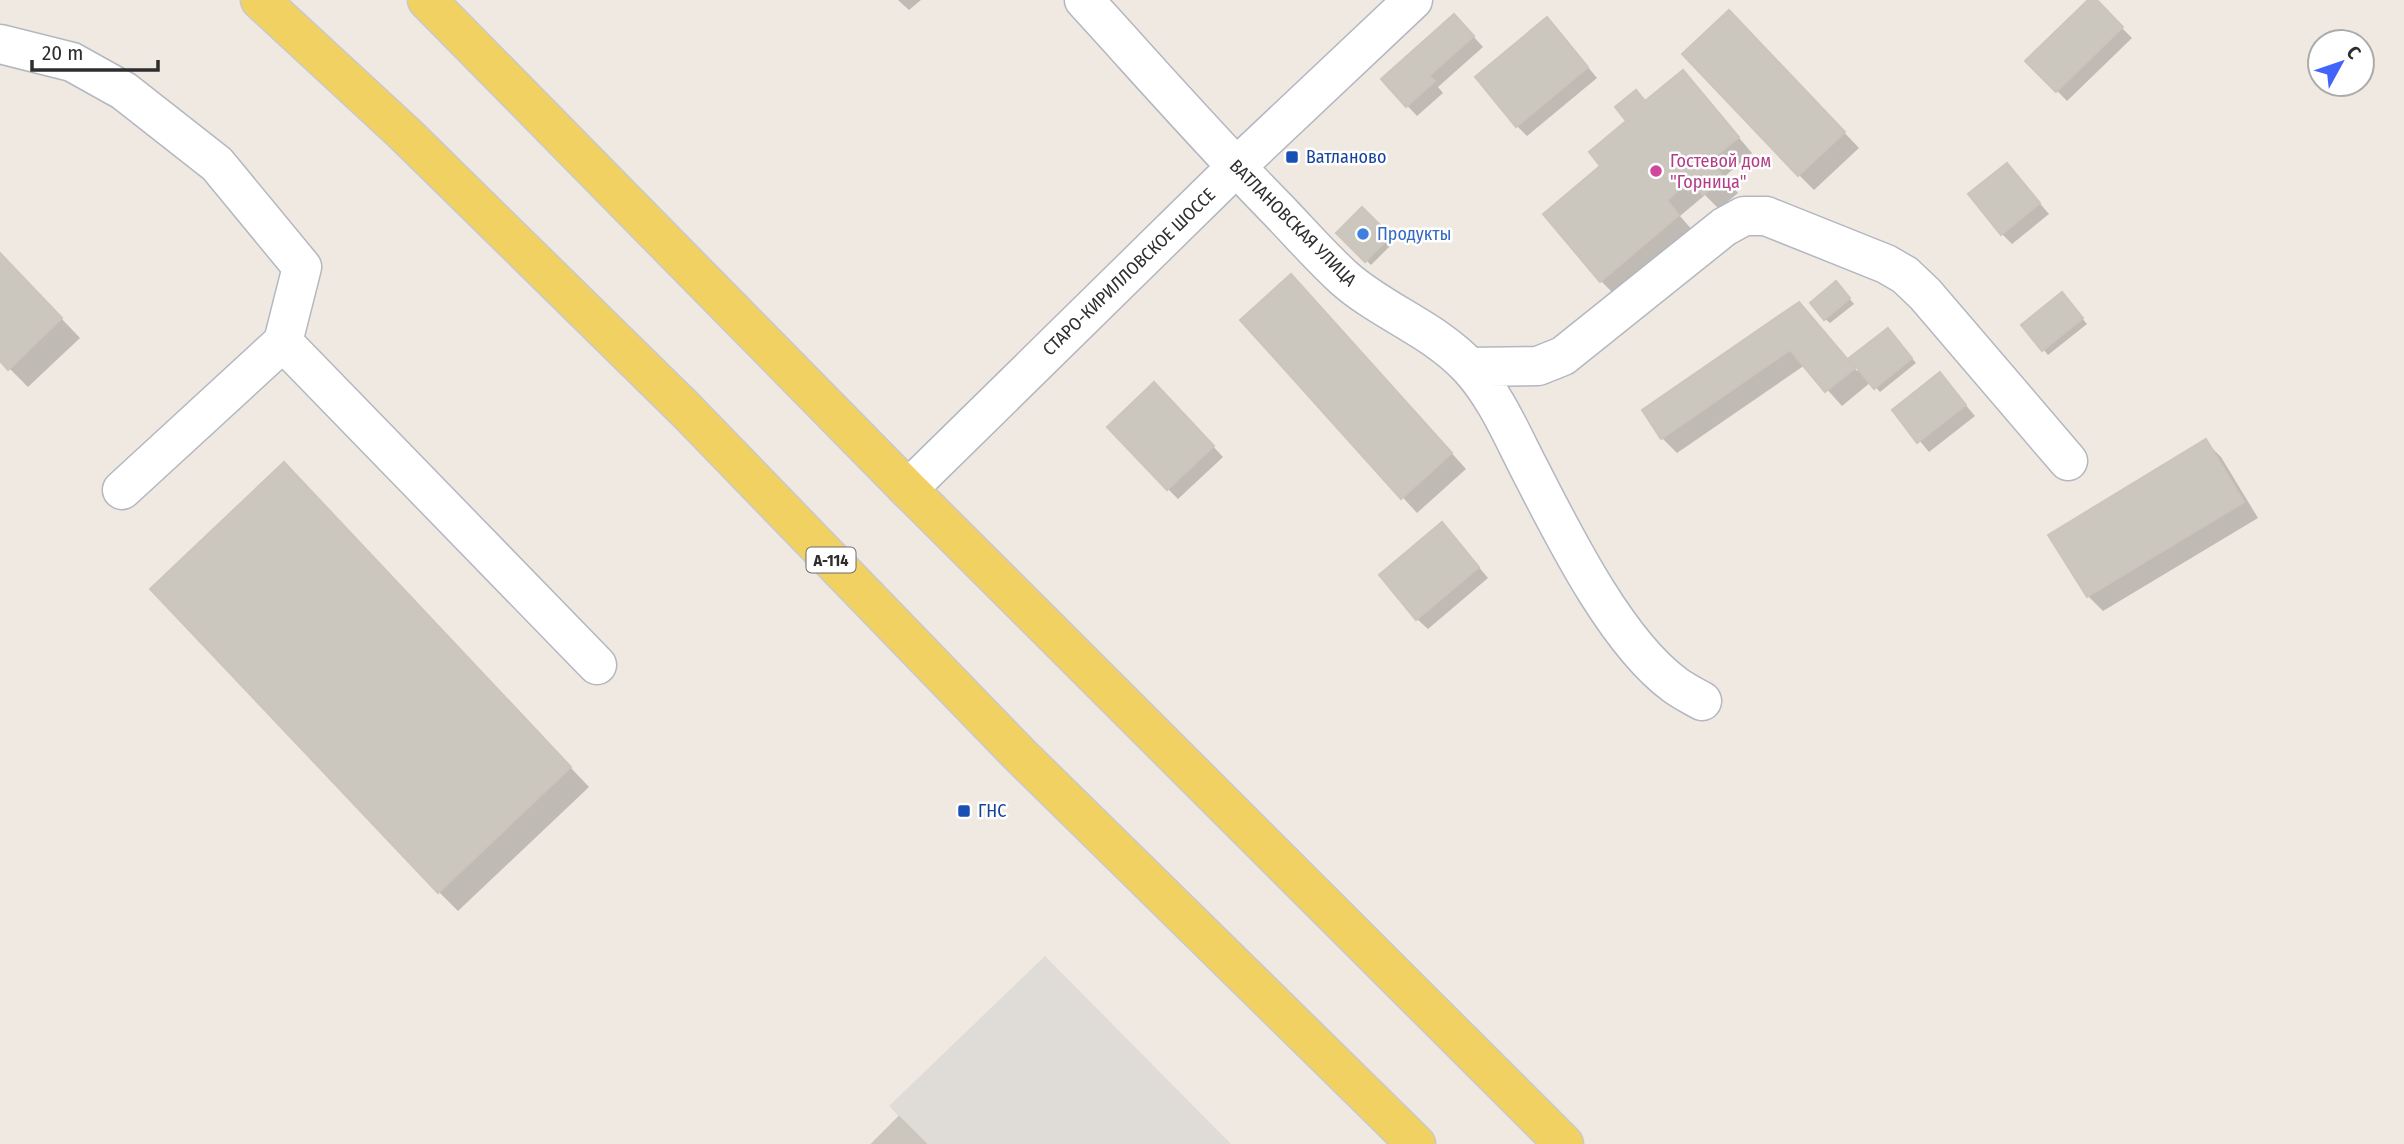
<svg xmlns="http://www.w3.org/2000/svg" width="2404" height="1144" font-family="'Fira Sans Condensed',sans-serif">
<rect width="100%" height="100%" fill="#efe9e1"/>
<path fill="#dfdcd8" d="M1045 956 1231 1144H926L889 1106Z"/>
<path fill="#0003" d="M898 0H921L909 10Z
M2091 0H2094L2132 38 2067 101 2028 61Z
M1464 26 1483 47 1438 87 1443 93 1417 116 1383 80Z
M1744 27 1859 148 1814 190 1799 175Z
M1557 30 1597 78 1527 136 1517 126Z
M1683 72 1752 153 1724 177 1738 193 1719 209 1705 195 1680 216 1693 231 1616 296 1601 281 1603 166 1646 103Z
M2007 165 2049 214 2012 244 2002 234Z
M1362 209 1394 242 1371 265 1339 233Z
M0 254 80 338 28 387 0 359Z
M1840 288 1854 304 1830 323 1825 319Z
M1306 292 1466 469 1417 513 1242 321Z
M2066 299 2087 324 2048 355 2023 325Z
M1799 304 1857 371 1892 335 1916 363 1880 392 1871 382 1842 406 1805 365 1677 453 1662 438Z
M1940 375 1975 416 1929 452 1895 411Z
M1165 395 1223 457 1178 499 1168 489Z
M2206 442 2221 457 2258 518 2103 611 2088 596Z
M303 484 589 787 458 911 439 892Z
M1452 535 1488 578 1428 629 1417 619Z"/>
<path fill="#cbc7bf" stroke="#cbc5ba" stroke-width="2" d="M2088 0H2097L2123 27 2056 92 2025 61Z
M1729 10 1845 132 1798 176 1682 54Z
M1454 14 1474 36 1429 76 1435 81 1406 107 1381 79Z
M1547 17 1588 67 1516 127 1475 77Z
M1683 70 1739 137 1710 161 1724 177 1703 195 1690 180 1667 200 1679 215 1600 282 1543 214 1600 166 1589 152 1626 121 1615 107 1636 90 1645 101Z
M2007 163 2040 203 2001 235 1968 194Z
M1362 207 1391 236 1365 262 1336 233Z
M0 253 62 318 8 370 0 361Z
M1291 274 1452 453 1401 499 1240 320Z
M1836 281 1850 298 1824 320 1810 303Z
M2062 292 2083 318 2042 351 2021 325Z
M1799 302 1855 368 1825 392 1790 350 1661 439 1642 410Z
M1888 328 1912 358 1874 389 1849 358Z
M1940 372 1966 405 1917 443 1892 410Z
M1154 382 1214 446 1167 490 1107 427Z
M2206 439 2244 502 2087 597 2048 535Z
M284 462 571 767 438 893 150 589Z
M1442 522 1479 567 1416 620 1379 575Z
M899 1117 926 1144H872Z"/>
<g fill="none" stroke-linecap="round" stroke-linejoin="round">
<g stroke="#b4b7c1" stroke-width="41">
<path id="minor" d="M1084 0C1148 70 1211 142 1278 210 1300 233 1321 257 1344 278 1382 312 1434 329 1469 367 1495 395 1511 433 1528 466 1562 532 1615 641 1675 685 1683 691 1693 696 1702 701
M0 44 72 62 124 91 217 164 302 267 283 342 597 665
M1469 367 1538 366 1563 356 1724 227 1744 216H1766L1886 264 1905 275 1925 294 2068 461
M908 489 1236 167 1413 0
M122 490 283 342"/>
</g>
<g stroke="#c9c9c9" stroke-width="41">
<path id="major" d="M260 0 405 134 686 410 1019 754 1416 1144
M427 0 908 489 1564 1144"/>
</g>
<use href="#minor" stroke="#fff" stroke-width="38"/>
<use href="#major" stroke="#f2d163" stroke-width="38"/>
</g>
<g fill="#1a4fb4" stroke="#fff" stroke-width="2.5">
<rect x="1285" y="150" width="14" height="14" rx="3.5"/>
<rect x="957" y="804" width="14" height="14" rx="3.5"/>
</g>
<circle fill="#d1479c" stroke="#fff" stroke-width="2.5" cx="1656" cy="171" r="7"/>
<circle fill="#3f7fe0" stroke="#fff" stroke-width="2.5" cx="1363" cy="234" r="7"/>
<g text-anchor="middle" stroke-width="5" stroke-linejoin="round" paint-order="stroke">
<rect fill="#fff" stroke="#6d6d6d" stroke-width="2" x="806.5" y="547.5" width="49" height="25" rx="5"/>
<g font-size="16" font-weight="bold" fill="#2e2e2e">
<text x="831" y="566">А-114</text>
</g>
<g font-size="18" fill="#164399" stroke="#fff" text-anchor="start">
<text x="1306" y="163">Ватланово</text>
<text x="978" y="817">ГНС</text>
</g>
<g font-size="18" fill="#b23c85" stroke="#fff" text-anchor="start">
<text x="1670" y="167">Гостевой дом<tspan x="1670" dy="21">"Горница"</tspan></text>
</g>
<g font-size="18" fill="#2e2e2e" stroke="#fff">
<text transform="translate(1293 223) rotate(45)" y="6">ВАТЛАНОВСКАЯ УЛИЦА</text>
<text transform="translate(1129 272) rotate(-44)" y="6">СТАРО-КИРИЛЛОВСКОЕ ШОССЕ</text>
</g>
<g font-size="18" fill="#366cbe" stroke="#fff" text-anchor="start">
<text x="1377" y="240">Продукты</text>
</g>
</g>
<g transform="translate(2341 63) rotate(50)"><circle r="33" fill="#ffffff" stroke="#ababab" stroke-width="2"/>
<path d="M0-5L12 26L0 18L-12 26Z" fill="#4264fb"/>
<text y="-10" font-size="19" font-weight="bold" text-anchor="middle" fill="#2e2e2e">С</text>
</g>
<path d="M32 60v10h126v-10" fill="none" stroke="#2e2e2e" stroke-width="3.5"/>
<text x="42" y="60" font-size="21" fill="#2e2e2e" stroke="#ffffff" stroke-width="5" paint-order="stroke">20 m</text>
</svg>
